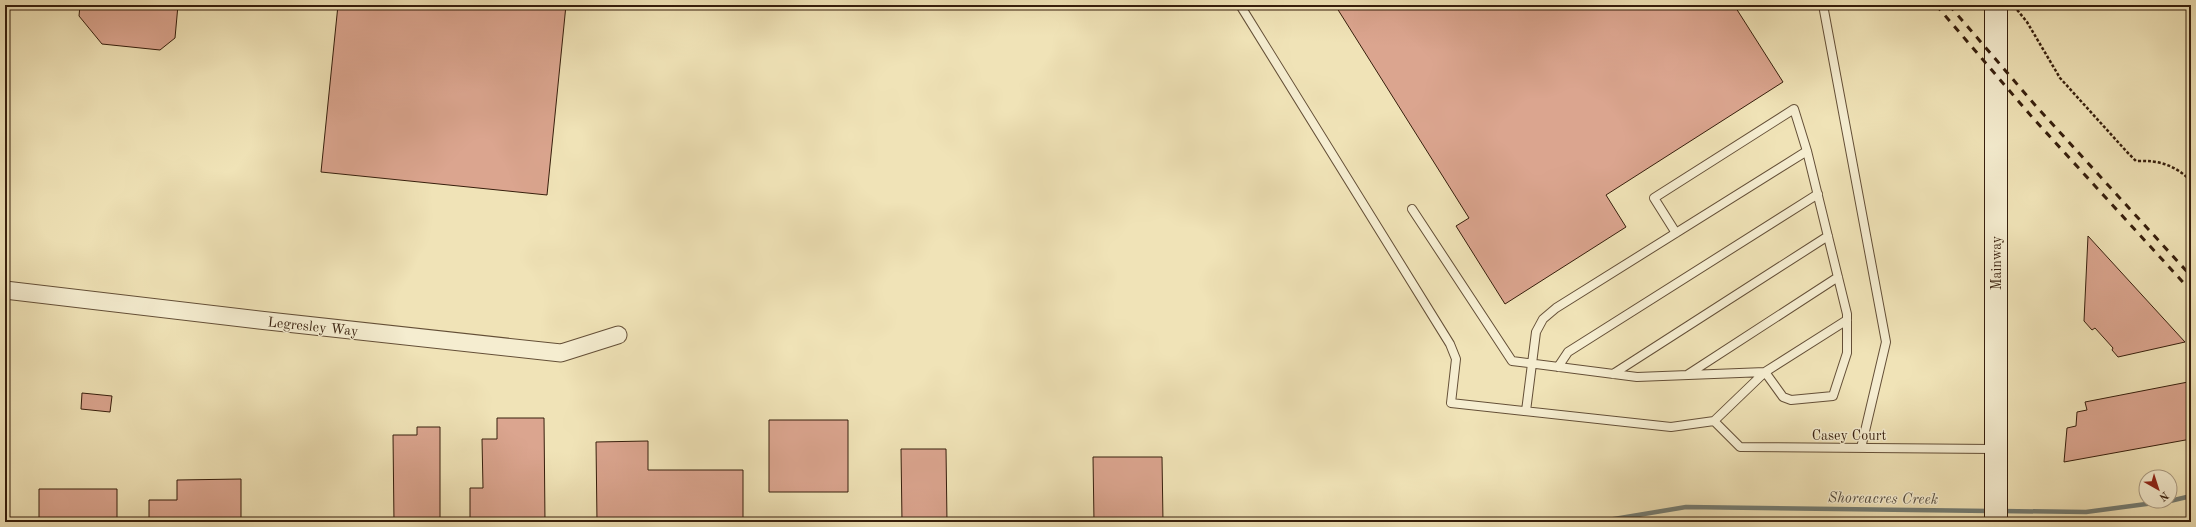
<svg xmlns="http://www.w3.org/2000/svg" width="2196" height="527" font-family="'Old Standard TT',serif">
<rect width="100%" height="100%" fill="#f0e3b7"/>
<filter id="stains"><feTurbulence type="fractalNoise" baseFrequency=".005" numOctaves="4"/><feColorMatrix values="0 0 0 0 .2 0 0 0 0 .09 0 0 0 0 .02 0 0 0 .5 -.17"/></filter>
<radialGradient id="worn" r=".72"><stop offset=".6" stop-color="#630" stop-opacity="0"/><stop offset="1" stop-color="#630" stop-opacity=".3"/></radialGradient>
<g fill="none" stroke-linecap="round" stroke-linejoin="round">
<path stroke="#747d74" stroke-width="4.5" d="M2170 501 2191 496
M2001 511 2086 512 2169 501
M1596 522 1686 507 1990 511"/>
</g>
<path fill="#dba58f" stroke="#361e0c" d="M80 5H178L175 38 160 50 102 44 79 16Z
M338 5H566L547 195 321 172Z
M1335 5H1734L1783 82 1606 195 1626 227 1505 304 1456 226 1469 218Z
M2088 236 2185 342 2118 357 2112 350 2113 348 2095 328 2092 330 2084 321Z
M2188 382 2191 396V439L2064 462 2067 428 2076 426 2077 412 2087 410 2085 402Z
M82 393 112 396 110 412 81 409Z
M497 418H544L545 522H470V488H483L482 439H497Z
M769 420H848V492H769Z
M417 427H440V522H394L393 435H417Z
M648 441V470H743V522H597L596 442Z
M901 449H946L947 522H902Z
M1093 457H1162L1163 522H1094Z
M241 479V522H149V500H177V480Z
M39 489H117V522H39Z"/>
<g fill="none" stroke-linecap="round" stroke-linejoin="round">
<g stroke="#644f37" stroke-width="10">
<path id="lane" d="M1240 5 1450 344 1456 359 1451 403 1671 427 1714 421 1765 372 1847 320
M1823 5 1886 342 1861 448
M1412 209 1512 361 1637 377 1765 372 1783 397 1791 400 1833 396 1847 353V314L1807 151 1794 109 1654 198 1676 233
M1558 367 1568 352 1818 194
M1613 374 1828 236
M1687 375 1838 277
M1526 411 1536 332 1543 319 1556 308 1807 151
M1714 421 1740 447 1994 449"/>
</g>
<g stroke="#644f37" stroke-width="19">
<path id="street" d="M5 290 259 320 561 353 618 335"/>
</g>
<g stroke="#361e0c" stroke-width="24">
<path id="secondary" d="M1996 5V522"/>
</g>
<path stroke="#361e0c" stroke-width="2.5" stroke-dasharray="3 2" stroke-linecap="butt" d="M2014 6 2027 22 2060 78 2127 152 2136 161C2159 160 2175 165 2191 181"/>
<use href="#lane" stroke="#f5edd0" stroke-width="8"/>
<use href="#street" stroke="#f5edd0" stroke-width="17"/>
<use href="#secondary" stroke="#f5edd0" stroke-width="22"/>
<path stroke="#361e0c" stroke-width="3" stroke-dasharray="7 7" stroke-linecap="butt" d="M1936 5 2032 117 2191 291
M1949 5 2035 105 2191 276"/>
</g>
<g text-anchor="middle" stroke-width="3" stroke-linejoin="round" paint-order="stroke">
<g font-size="14" fill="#361e0c" stroke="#f5edd0">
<text transform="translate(1996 263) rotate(-90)" y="5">Mainway</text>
<text transform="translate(313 326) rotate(6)" y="5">Legresley Way</text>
<text x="1849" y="440">Casey Court</text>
</g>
<g font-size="15" font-style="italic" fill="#554d40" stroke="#f5edd0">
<text transform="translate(1883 498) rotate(1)" y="5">Shoreacres Creek</text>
</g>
</g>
<rect width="2196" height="527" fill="none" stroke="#f0e3b7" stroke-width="20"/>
<rect x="6" y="6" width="2184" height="515" fill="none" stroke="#361e0c" stroke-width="2"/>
<rect x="10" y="10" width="2176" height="507" fill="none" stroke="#361e0c"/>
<g transform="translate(2158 489) rotate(141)"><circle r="19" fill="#f5edd0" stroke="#a99a82"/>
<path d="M0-3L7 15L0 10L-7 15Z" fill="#8f2418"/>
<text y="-6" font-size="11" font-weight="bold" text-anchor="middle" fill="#361e0c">N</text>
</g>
<rect width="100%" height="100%" filter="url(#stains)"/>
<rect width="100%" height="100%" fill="url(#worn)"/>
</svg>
